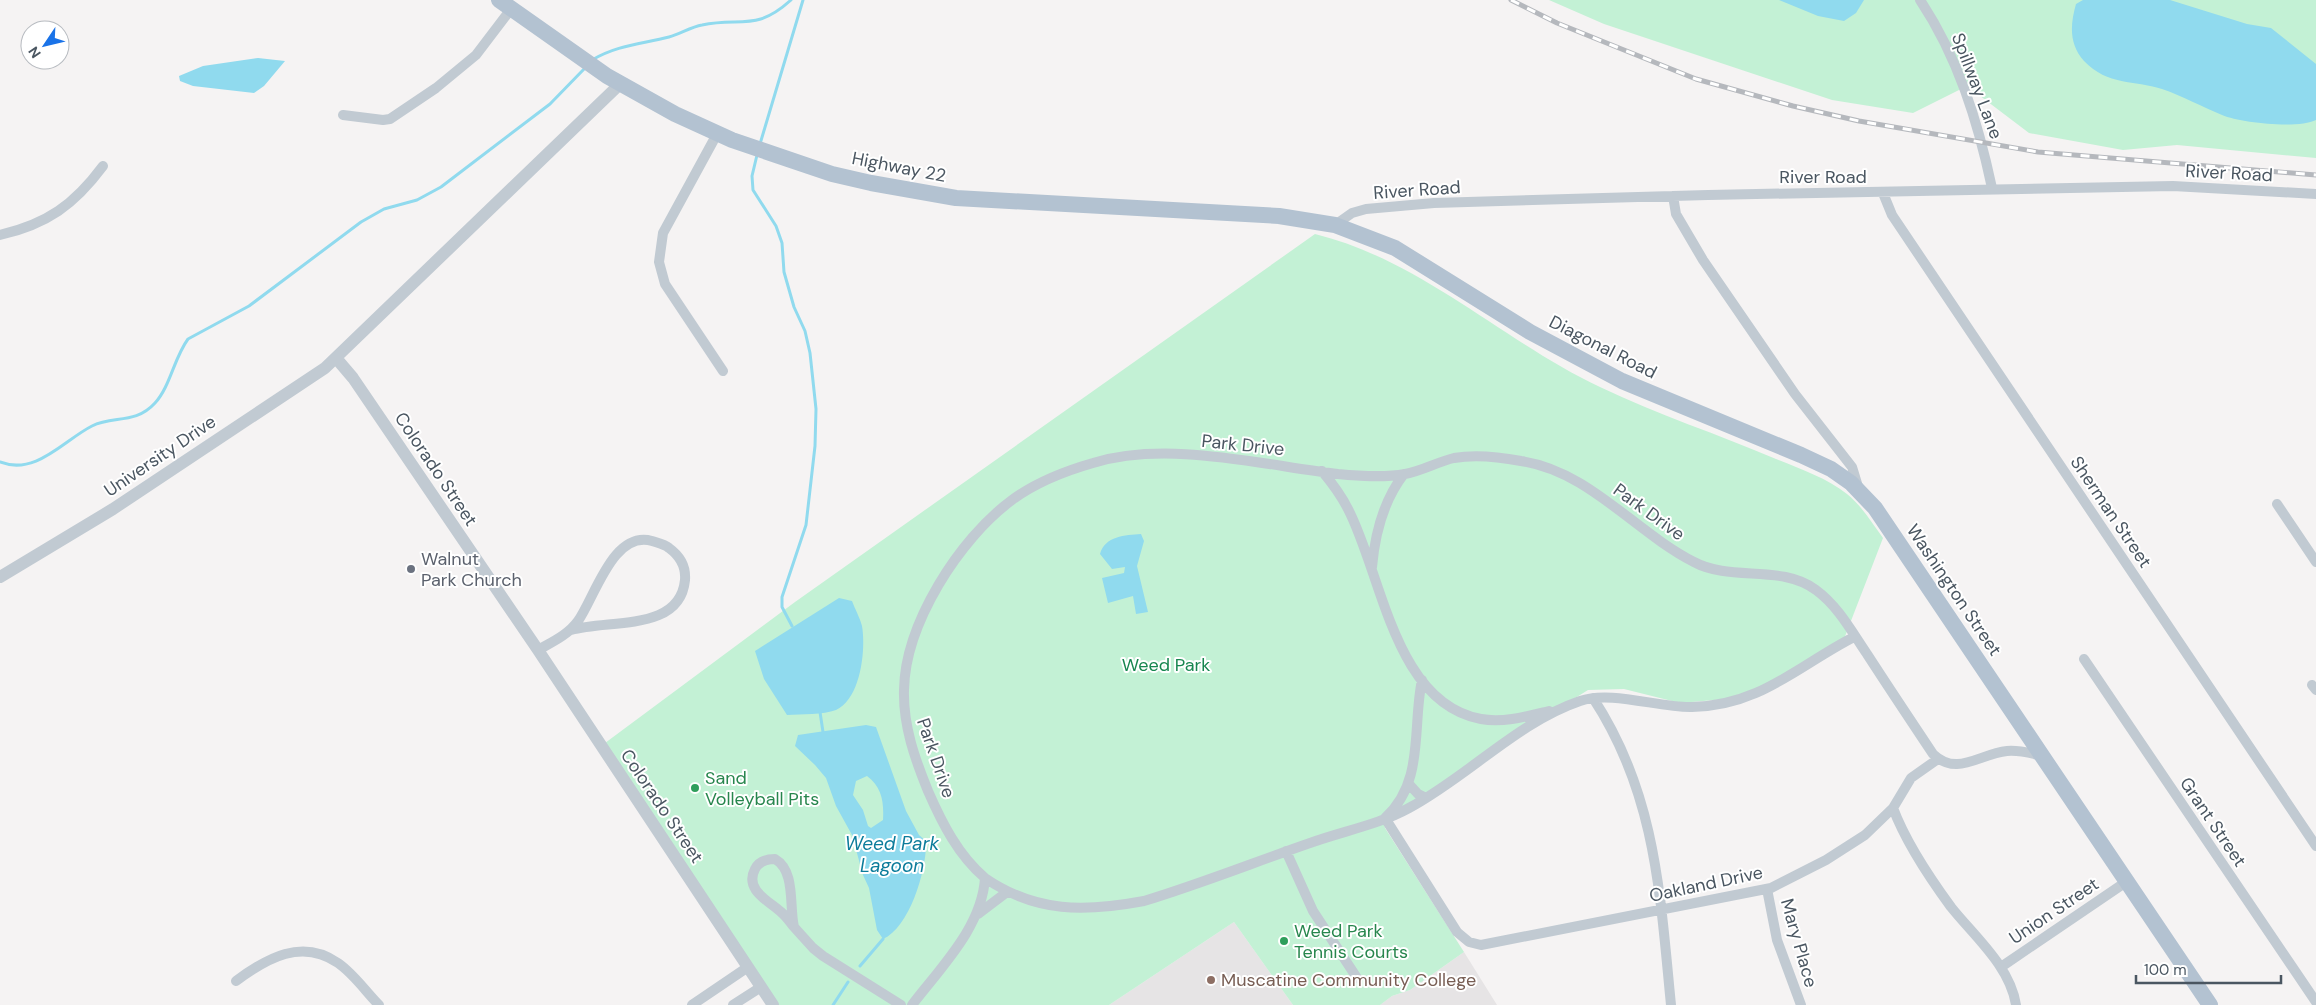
<svg xmlns="http://www.w3.org/2000/svg" width="2316" height="1005" font-family="'DM Sans',sans-serif">
<rect width="100%" height="100%" fill="#f5f3f3"/>
<path fill="#e6e4e5" d="M1234 922 1293 1005H1109Z
M1464 952 1497 1005H1380L1392 996 1410 990Z"/>
<path fill="#c3f1d5" d="M1549 0H2316V158L2177 145 2123 150 2029 133 1967 86 1913 113 1832 100 1604 24Z
M1315 234C1421 260 1503 341 1600 387 1658 415 1718 434 1776 459 1800 469 1827 478 1847 494 1861 505 1872 523 1883 538L1844 639 1770 684 1726 699 1680 703 1624 689 1588 690 1532 725 1431 795 1383 819 1385 828 1464 952 1410 990 1392 996 1380 1005H1293L1234 922 1109 1005H774L601 746 795 602Z"/>
<path fill="#90daee" fill-rule="evenodd" d="M1779 0H1864L1856 13 1844 21 1818 16Z
M2083 0H2170L2247 24 2271 28 2316 64V120C2298 129 2241 123 2222 115 2202 107 2183 96 2162 89 2134 80 2108 86 2084 61 2069 44 2070 25 2076 4Z
M258 58 285 61 264 86 254 93 193 86 180 81 179 76 203 66Z
M1141 534 1144 541 1137 566 1148 612 1136 614 1133 596 1108 603 1102 578 1124 573 1125 567 1112 569 1100 554C1105 536 1125 535 1141 534Z
M839 598 852 601C855 609 860 618 862 626 866 649 861 699 836 710 823 715 802 714 787 715L764 679 755 651Z
M866 725 876 727 906 811 919 835 926 841C927 869 910 927 883 939L877 930 869 888 863 875 852 835 836 806 826 778 815 765 795 746 798 735ZM867 776C882 787 884 802 883 820L871 828 868 826 863 810 853 795 856 781Z"/>
<g fill="none" stroke-linecap="round" stroke-linejoin="round">
<path stroke="#90daee" stroke-width="3" d="M592 60C617 45 642 44 669 37 680 34 691 27 702 25 741 17 756 32 791 0
M760 144 803 0
M757 155 752 176 753 190 776 226 782 243 784 272 794 307 805 331 810 353 816 409 815 446 806 525 782 597V607L792 626
M0 462C36 476 64 440 92 426 113 415 135 425 155 403 170 387 174 358 188 339L249 306 361 222 384 209 417 200 441 187 550 104 585 68
M820 712 823 732
M860 966 883 939
M833 1005 848 982"/>
<path stroke="#c1cad2" stroke-width="10" d="M1920 0C1958 57 1978 122 1992 188
M343 115 383 120 390 119 436 88 476 55 511 9
M717 134 663 233 659 262 665 284 723 371
M1883 193 1892 215 2316 846
M1673 196 1676 214 1703 260 1795 394 1852 467 1859 490
M1335 225 1352 213 1366 209 1434 203 1708 195 2173 186 2316 194
M0 235C47 224 74 205 103 166
M1322 471C1332 483 1341 495 1348 509 1382 574 1394 703 1481 719 1504 723 1528 716 1549 711
M2277 504 2316 562
M1372 567C1375 533 1383 501 1404 474
M538 650C552 642 568 635 578 621 595 597 613 530 652 541 658 543 664 544 669 548 680 556 686 567 685 580 680 632 610 619 571 630
M2084 659 2316 1002
M1422 680C1412 727 1425 782 1385 818L1457 932 1469 942 1481 945 1771 888 1826 860 1865 835 1893 808 1911 778 1938 759
M2312 685 2316 690
M1593 698C1656 794 1660 894 1671 1005
M1408 783 1418 794 1426 798
M1893 808C1906 843 1929 877 1951 907 1974 936 2010 966 2016 1005
M1286 851 1313 911 1357 978
M775 859C796 871 789 907 794 927 790 922 786 916 781 912 769 901 744 890 755 869 759 861 767 859 775 859Z
M985 878C1036 913 1085 912 1144 901 1200 884 1255 862 1310 843 1343 831 1378 825 1409 808 1467 777 1518 722 1580 701 1611 690 1659 708 1692 707 1760 706 1799 665 1854 637
M1767 889 1777 940 1801 1005
M978 914 1007 892
M794 927 813 948 823 956 901 1005
M2001 967 2126 882
M236 981C267 958 302 938 338 963 354 974 366 992 379 1005
M692 1005 748 967
M733 1005 761 987
M912 1005C941 967 982 927 985 878 958 855 942 823 928 791 915 759 903 726 904 690 905 624 959 539 1012 500 1035 483 1065 471 1093 463 1167 440 1262 465 1338 474 1359 476 1383 478 1405 474 1422 471 1437 462 1454 458 1476 454 1500 457 1521 461 1589 471 1635 532 1694 562 1731 582 1782 564 1816 590 1838 606 1852 632 1867 654 1889 688 1911 721 1933 754 1957 777 1979 754 2007 751 2018 750 2031 753 2042 756"/>
<path stroke="#c1cad2" stroke-width="12" d="M336 358 353 378 538 650 773 1005
M0 577 113 509 325 368 620 84"/>
<path stroke="#b3c2d1" stroke-width="16" d="M499 0 607 76 675 114 732 140 832 174 871 183 956 198 1279 216 1335 225 1395 248 1530 332 1622 381 1801 455 1831 469 1851 483 1875 508 2210 1005"/>
<g stroke="#b5b8bd" stroke-width="5">
<path id="rail" d="M1511 0 1557 23 1696 79 1793 106 1859 121 2038 152 2316 175"/>
</g>
<use href="#rail" stroke="#fff" stroke-width="3" stroke-dasharray="9" stroke-linecap="butt"/>
</g>
<circle fill="#6b7280" stroke="#fff" stroke-width="2" cx="411" cy="569" r="5"/>
<g fill="#2e9e5b" stroke="#fff" stroke-width="2">
<circle cx="695" cy="788" r="5"/>
<circle cx="1284" cy="941" r="5"/>
</g>
<circle fill="#8d6e63" stroke="#fff" stroke-width="2" cx="1211" cy="980" r="5"/>
<g text-anchor="middle" stroke-width="4" stroke-linejoin="round" paint-order="stroke">
<g font-size="18" fill="#4a5661" stroke="#fff">
<text transform="translate(1977 86) rotate(69)" y="6">Spillway Lane</text>
<text transform="translate(899 167) rotate(11)" y="6">Highway 22</text>
<text transform="translate(2229 173) rotate(3)" y="6">River Road</text>
<text x="1823" y="183">River Road</text>
<text transform="translate(1417 190) rotate(-4)" y="6">River Road</text>
<text transform="translate(1603 347) rotate(27)" y="6">Diagonal Road</text>
<text transform="translate(1243 445) rotate(6)" y="6">Park Drive</text>
<text transform="translate(160 456) rotate(-34)" y="6">University Drive</text>
<text transform="translate(436 469) rotate(56)" y="6">Colorado Street</text>
<text transform="translate(1649 512) rotate(36)" y="6">Park Drive</text>
<text transform="translate(2111 512) rotate(56)" y="6">Sherman Street</text>
<text transform="translate(1954 590) rotate(56)" y="6">Washington Street</text>
<text transform="translate(936 758) rotate(71)" y="6">Park Drive</text>
<text transform="translate(662 806) rotate(56)" y="6">Colorado Street</text>
<text transform="translate(2213 822) rotate(56)" y="6">Grant Street</text>
<text transform="translate(1706 884) rotate(-12)" y="6">Oakland Drive</text>
<text transform="translate(2054 911) rotate(-34)" y="6">Union Street</text>
<text transform="translate(1799 943) rotate(74)" y="6">Mary Place</text>
</g>
<g font-size="18" fill="#5b616d" stroke="#fff" text-anchor="start">
<text x="421" y="565">Walnut<tspan x="421" dy="21">Park Church</tspan></text>
</g>
<g font-size="18" fill="#17864f" stroke="#fff">
<text x="1166" y="671">Weed Park</text>
</g>
<g font-size="18" fill="#27864d" stroke="#fff" text-anchor="start">
<text x="705" y="784">Sand<tspan x="705" dy="21">Volleyball Pits</tspan></text>
<text x="1294" y="937">Weed Park<tspan x="1294" dy="21">Tennis Courts</tspan></text>
</g>
<g font-size="18" fill="#785e54" stroke="#fff" text-anchor="start">
<text x="1221" y="986">Muscatine Community College</text>
</g>
<g font-size="19" font-style="italic" fill="#0c7c9b" stroke="#fff">
<text x="892" y="850">Weed Park<tspan x="892" dy="22">Lagoon</tspan></text>
</g>
</g>
<g transform="translate(45 45) rotate(235)"><circle r="24" fill="#ffffff" stroke="#b7bbc0"/>
<path d="M0-4L9 19L0 12L-9 19Z" fill="#1a73e8"/>
<text y="-8" font-size="14" font-weight="bold" text-anchor="middle" fill="#4a5661">N</text>
</g>
<path d="M2136 975v8h145v-8" fill="none" stroke="#4a5661" stroke-width="2.5"/>
<text x="2144" y="975" font-size="15" fill="#4a5661" stroke="#ffffff" stroke-width="4" paint-order="stroke">100 m</text>
</svg>
